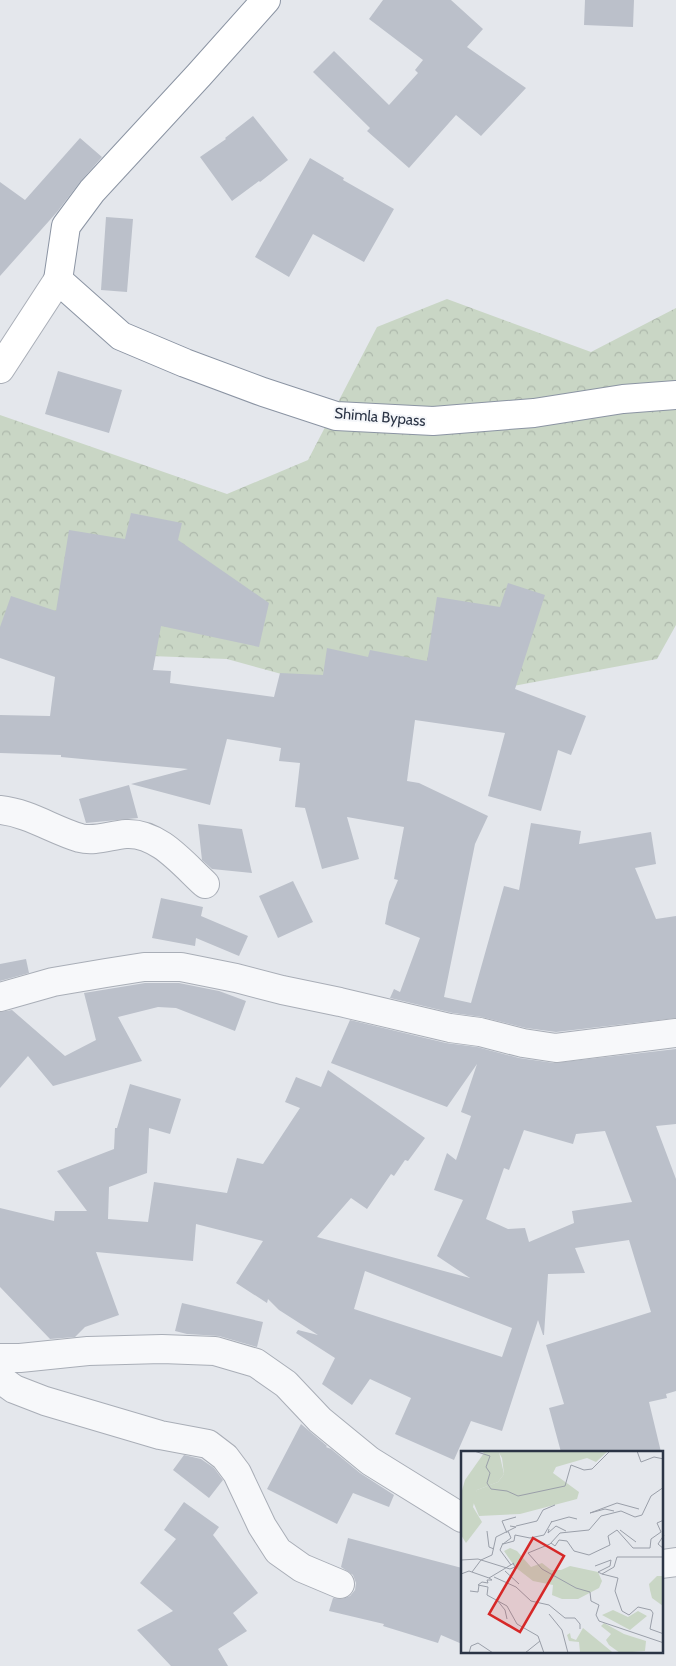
<svg xmlns="http://www.w3.org/2000/svg" width="676" height="1666" font-family="Cabin,sans-serif">
<defs>
<pattern id="forest-crowns" width="20" height="18" patternUnits="userSpaceOnUse" patternTransform="scale(1.25)"><rect width="20" height="18" fill="#c9d6c5"/><path d="M2 6a3 3 0 1 1 6 0M12 15a3 3 0 1 1 6 0" fill="none" stroke="#adb8ab"/></pattern>
</defs>
<rect width="100%" height="100%" fill="#e4e7ec"/>
<path fill="url(#forest-crowns)" d="M447 299 591 352 676 308V625L657 659 402 707 227 659 0 650V415L227 494 308 460 377 327Z"/>
<path fill="#bbc0ca" fill-rule="evenodd" d="M383 0H451L483 29 467 47 526 88 481 136 456 115 409 168 367 131 370 128 313 72 334 51 389 105 418 73 415 70 423 60 369 19Z
M585 0H634L633 27 584 25Z
M253 116 288 160 260 182 259 181 232 201 200 157 226 139 225 138Z
M80 138 102 157 80 182 57 212 0 276V182L25 200Z
M310 158 344 178 343 180 394 209 364 262 313 234 289 277 255 257Z
M106 217 133 219 127 292 101 290Z
M58 371 122 390 109 433 45 414Z
M131 513 182 523 178 540 269 603 259 647 161 626 153 670 171 671 170 683 274 697 280 673 323 675 327 648 368 657 370 650 427 661 437 597 500 607 508 583 545 595 515 689 586 716 571 755 558 750 541 811 488 796 505 733 415 720 407 781 419 783 488 816 475 844 444 997 471 1003 504 886 519 890 531 823 581 831 579 844 651 832 656 864 635 868 656 919 676 916V1018L556 1032 526 1028 482 1017 453 1013 390 998 394 989 400 992 420 938 385 924 389 902 398 880 394 879 404 827 347 817 359 859 322 869 305 808 295 807 300 763 279 761 281 748 227 739 210 805 131 784 188 769 61 757V755L0 753V715L50 716 55 677 0 658V627L11 596 56 611 69 530 125 539Z
M129 785 138 818 86 823 79 799Z
M198 824 242 829 252 873 212 869 202 860Z
M293 881 313 922 278 938 259 896Z
M161 898 203 907 201 916 248 936 239 956 196 938 195 946 152 938Z
M26 959 29 973 0 981V964Z
M145 983H179L219 991 246 1001 235 1031 176 1008 158 1007 118 1017 142 1061 53 1086 28 1056 0 1088V1012L12 1010 65 1056 96 1040 84 993Z
M350 1020 446 1043 477 1047 519 1058 554 1063 676 1049V1124L656 1126 676 1179V1391L666 1394 667 1398 649 1402 661 1452H561L549 1408 564 1404 546 1345 651 1312 629 1240 575 1248 585 1273 548 1274 544 1335H543L538 1320 502 1431 471 1421 454 1460 395 1434 411 1398 370 1379 352 1405 322 1384 335 1358 296 1333 298 1330 318 1335 279 1310 268 1299 267 1303 236 1283 263 1241 196 1224 193 1261 96 1252 119 1315 85 1327 75 1337 50 1339 0 1287V1208L54 1221 55 1211H87L57 1171 114 1149 115 1128H117L130 1084 181 1099 170 1134 149 1128 147 1173 109 1187 108 1219 148 1222 154 1182 227 1193 237 1158 263 1164 300 1108 285 1102 296 1077 321 1087 328 1070 425 1138 408 1161 405 1160 394 1176 391 1174 367 1209 351 1198 317 1237 470 1278 437 1256 463 1200 434 1190 447 1153 456 1160 471 1116 461 1112 477 1064 447 1107 331 1063ZM524 1130 573 1144 576 1134 605 1131 632 1202 572 1211 574 1223 529 1242 525 1228 508 1229 486 1219 504 1168 509 1170ZM365 1271 512 1328 502 1357 354 1309Z
M182 1303 263 1322 257 1347 219 1336 187 1334 175 1331Z
M301 1424 327 1446 326 1447 331 1449 360 1473 394 1495 389 1507 353 1493 337 1524 267 1489Z
M184 1455 201 1459 214 1468 223 1480 209 1498 173 1470Z
M184 1502 219 1527 213 1535 258 1593 233 1613 247 1631 218 1649 228 1666H171L137 1630 173 1611 140 1583 176 1539 164 1530Z
M348 1538 462 1568V1644L441 1635 438 1643 383 1626 384 1624 329 1611 333 1598 342 1599 350 1596 355 1590 356 1583 353 1575 341 1567Z"/>
<g fill="none" stroke-linecap="round" stroke-linejoin="round">
<g stroke="#a9aeb7" stroke-width="30">
<path id="street" d="M0 810C29 813 53 830 80 838 95 842 111 835 126 834 158 832 183 864 205 884
M0 997 53 982 106 973 144 967H181L236 978 282 990 340 1002 450 1028 480 1032 523 1043 556 1048 676 1033
M0 1358H20L88 1351 162 1349 215 1351 256 1363 286 1384 320 1420 370 1461 462 1518
M0 1379 14 1389 45 1401 160 1435 208 1444 225 1457 237 1473 262 1526 278 1551 302 1568 340 1584
M662 1564 676 1562"/>
</g>
<g stroke="#a9aeb7" stroke-width="30">
<path id="secondary" d="M0 369 58 280"/>
</g>
<g stroke="#8b94a3" stroke-width="30">
<path id="highway" d="M266 0 199 75 92 191 66 226 58 280 121 336 185 363 263 392 336 416 433 421 534 413 623 399 676 395"/>
</g>
<use href="#street" stroke="#f7f8fa" stroke-width="28"/>
<use href="#secondary" stroke="#fff" stroke-width="28"/>
<use href="#highway" stroke="#fff" stroke-width="28"/>
</g>
<g text-anchor="middle" stroke-width="4" stroke-linejoin="round" paint-order="stroke">
<g font-size="15" fill="#2b3445" stroke="#f4f6f9">
<text transform="translate(380 417) rotate(5)" y="5">Shimla Bypass</text>
</g>
</g>
<g transform="translate(461 1451)">
<rect width="202" height="202" fill="#e4e7ec"/>
<path d="M20 0 38 1 43 23 37 31 16 39 12 56 21 71 5 92 0 84V43L4 29 23 2Z" fill="#c9d6c5"/>
<path d="M37 0H147L135 11 126 7 95 16 92 22 118 41 116 48 59 63 18 65 11 48 16 39 37 31 43 23 41 7ZM49 97 56 100 70 116 81 112 90 119H100L109 115 137 121 141 130 138 137 117 148H101L91 144 92 134 72 130 54 116 43 100ZM196 125H202V155L191 147 189 139 188 133ZM152 159 167 166 177 160 186 165 169 179 141 164ZM143 172 163 183 185 190 184 200 159 202 148 194 145 189 150 183 140 175ZM122 177 150 200 152 202 119 201 118 191 108 190 106 184 109 182 110 187 115 189Z" fill="#c9d6c5"/>
<path fill="none" stroke="#9a9fa9" stroke-width="1" d="M13 0 29 5 25 16 29 22 26 32 30 38 46 40 57 45 104 35 110 14 123 19 131 18 149 0M176 0 180 11 193 6 203 8M203 36 190 45 181 64 174 66 160 60 140 65 128 79 99 82 89 93 67 102 81 118 115 137 129 141 130 150 138 154 135 164 138 170 203 192M153 60 144 58 129 62 156 52 178 58M90 71 108 66 116 68M55 75 76 70 82 59 94 54M88 78 87 82 95 75 105 80M159 79 175 91M26 80 28 96 33 98M47 80 50 87 42 93 53 90 54 84 69 87 83 84 91 70M46 82 41 70 55 66M203 84 197 93 203 98M42 92 39 99 50 114M90 92 94 95 98 89 106 90 113 100 128 104 149 94 147 85 156 79 172 97H189L190 88 200 81 196 72 203 69M203 106H156L153 116 141 123 157 127 154 140 161 160 168 164 177 156 190 159 192 162 189 178 203 183M0 109 17 108 49 118 54 116 52 112M134 115 150 109 149 115 137 121 141 123M44 120 58 133M11 121 20 109 31 104 35 86 55 76 49 75M0 123 8 120 28 127 53 112M33 126 55 136 70 150 88 154 104 167H114L119 173V178M28 127 31 129H26L27 132 21 131 17 134 27 136 26 144 46 155 56 173 77 185 83 202M9 140 17 141 18 134M36 149 44 159 46 168M88 163 101 179 107 202M8 202 10 195 17 192 32 202M64 202 79 190"/>
<path fill="#d62828" fill-opacity="0.15" stroke="#d62828" stroke-width="2.5" d="M72 87 103 105 59 181 28 163Z"/>
<rect width="202" height="202" fill="none" stroke="#2b3445" stroke-width="2.5"/>
</g>
</svg>
